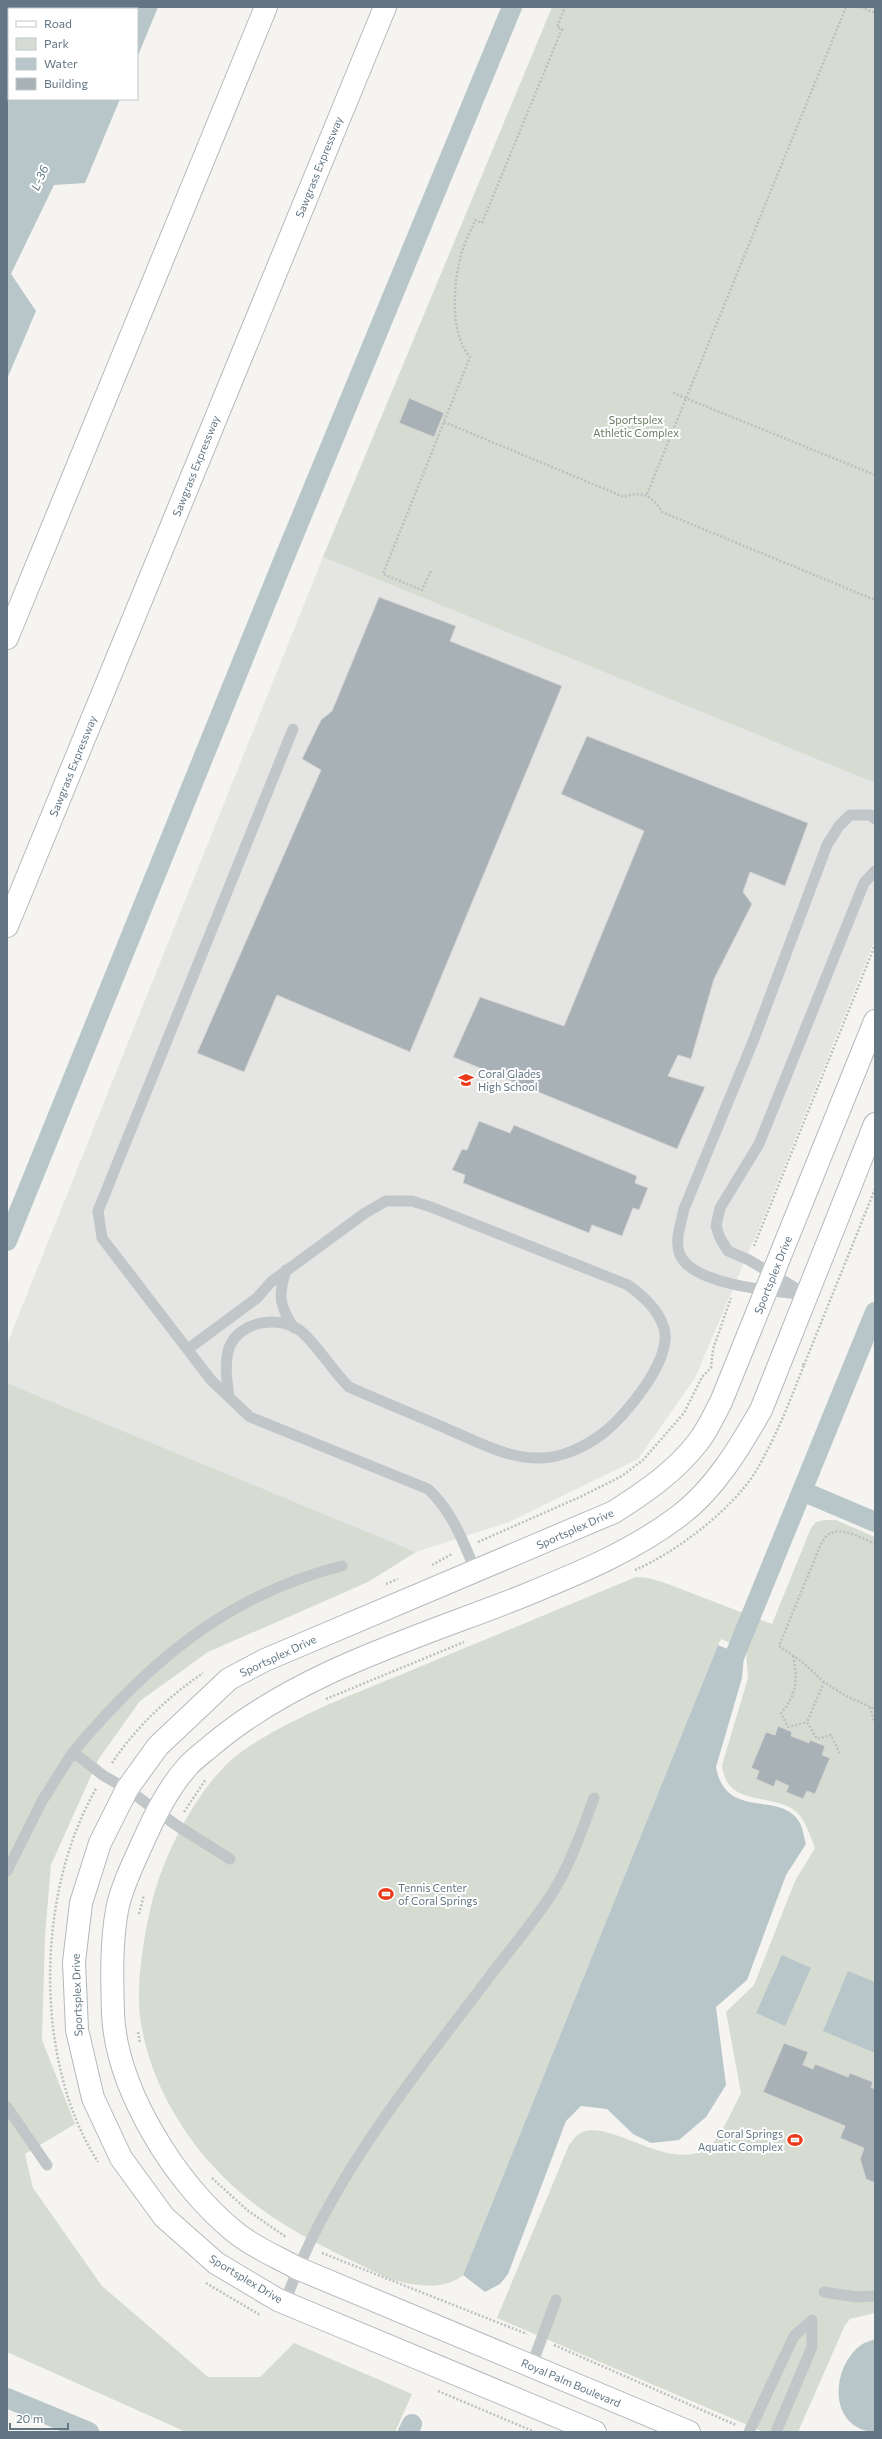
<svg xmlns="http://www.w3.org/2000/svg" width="882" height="2439" font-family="Commissioner,sans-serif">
<rect width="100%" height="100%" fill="#f5f4f0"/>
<path fill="#e5e6e4" d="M323 557 875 783V939L762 1221 695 1378 638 1459 509 1522 416 1552 7 1383V1344Z"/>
<path fill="#d6dcd1" d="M552 7H875V783L323 557Z
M7 1383 416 1552 368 1582 208 1652 140 1701 98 1760 51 1865 45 1935 42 2040 75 2124 25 2154 33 2188 102 2286 208 2377H260L294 2343 412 2394 395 2432H186L7 2352Z
M824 1520H836L875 1537V2313L850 2319 845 2325 798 2432H764L497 2318 569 2145C572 2142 575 2136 579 2134 608 2115 671 2177 710 2146 720 2138 735 2105 741 2093L726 2012 754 1985 795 1881 815 1848C809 1833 804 1814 789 1807 762 1794 726 1804 722 1765L748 1678 746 1650 721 1639 718 1645 463 2275C444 2292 409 2285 387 2278 341 2255 292 2234 252 2202 195 2158 150 2090 140 2017 136 1984 144 1934 152 1902 164 1853 200 1782 241 1752 291 1717 349 1696 405 1673 482 1641 559 1609 636 1577L649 1578 668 1584 772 1624 811 1528 816 1522Z"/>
<path fill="#b8c6ca" d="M38 7H158L137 58V9H37Z
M9 78V99H120L85 183 54 185 11 274 36 311 7 379V83Z
M718 1645 744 1656 742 1678 716 1767C726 1822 781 1789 800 1823 803 1829 804 1838 806 1844L786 1875 747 1980 716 2007 726 2085 706 2117 679 2140 651 2143 633 2134 607 2109 581 2106 566 2121 508 2274 500 2284 485 2292 463 2275Z
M782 1955 811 1968 785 2026 756 2013Z
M848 1971 875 1982V2053L823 2031Z
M875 2339V2432C828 2429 830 2368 861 2345 865 2342 871 2341 875 2339Z"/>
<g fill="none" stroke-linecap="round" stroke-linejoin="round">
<path stroke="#b8c6ca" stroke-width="20" d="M7 1241 281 566 512 7
M802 1491 875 1522
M726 1677 875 1312
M7 2398 89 2432
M408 2432 412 2424"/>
</g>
<path fill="#a8b1b6" stroke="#d6d5d3" d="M409 398 444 413 434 437 399 423Z
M379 597 456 626 450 641 562 686 410 1052 277 995 244 1072 197 1053 321 770 302 759 321 720 332 711Z
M587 736 808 823 785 886 750 872 743 892 752 904 714 979 691 1059 678 1055 668 1076 705 1087 677 1149 453 1057 480 997 564 1026 644 831 561 794Z
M479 1121 510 1133 514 1125 637 1176 635 1183 648 1188 639 1210 633 1208 622 1236 592 1225 589 1233 463 1183 465 1175 452 1170 462 1149 467 1150Z
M778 1726 792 1732 791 1736 809 1743 810 1740 825 1746 822 1755 830 1758 815 1794 807 1791 803 1799 786 1792 789 1786 776 1780 774 1787 756 1779 759 1771 751 1768 766 1732 775 1735Z
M784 2043 808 2052 803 2065 813 2069 815 2064 848 2077 850 2073 873 2082 871 2088H875V2183L866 2179 860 2159 864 2148 840 2138 845 2126 763 2092Z"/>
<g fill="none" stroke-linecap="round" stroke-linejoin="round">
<g stroke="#b3b9bd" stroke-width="24">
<path id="secondary" d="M595 2432 278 2300 216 2263 164 2217 121 2158 93 2098 77 2030 74 1962 81 1903 100 1843 127 1789 158 1746 229 1679 265 1660 614 1512C645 1492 675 1472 698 1442 707 1431 714 1415 721 1402L875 1021
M689 2432 297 2268C277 2257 253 2247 235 2232 176 2185 116 2089 113 2013 112 1978 111 1944 117 1910 121 1888 133 1864 142 1844 154 1817 168 1788 188 1766 195 1758 204 1752 212 1745 297 1673 416 1638 518 1598 574 1575 630 1553 679 1516 715 1489 739 1448 761 1410L875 1124"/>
</g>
<g stroke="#b6b9bc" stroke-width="24">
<path id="highway" d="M7 638 266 7
M7 926 385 7"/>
</g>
<path stroke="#bdbfc1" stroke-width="2.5" stroke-dasharray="2 2" stroke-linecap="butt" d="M861 7 875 13
M673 393 875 475
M444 422 624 497C642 490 653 496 662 512L875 600
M647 494 846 7
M431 571 422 590 383 574 470 357C449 332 453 282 462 252 465 241 471 231 475 220L482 223 562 29 557 27 565 7
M754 1246 875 945
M804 1365 875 1189
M478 1542 580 1497 622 1476 643 1460 684 1413 702 1377 711 1368 713 1349 731 1298
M875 1544C863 1539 842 1526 829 1534 826 1536 823 1541 821 1544L779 1646 801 1661 824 1682 846 1696 875 1709
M432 1565 452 1554
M635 1570C675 1553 733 1509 756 1471 776 1437 790 1401 804 1365L802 1364
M386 1584 398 1579
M793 1656C798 1678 797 1695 781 1713L788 1727 807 1722
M824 1682 807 1722 817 1739 831 1735 840 1754
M326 1699 464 1642
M870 1707 875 1724
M112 1763C136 1727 168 1697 203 1673
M96 1789C36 1892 33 2061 98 2162
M184 1812 206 1779
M139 1914 144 1895
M138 2032 140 2043
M212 2178 247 2210 286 2237
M322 2253 527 2334
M206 2283 260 2315
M554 2345 736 2425
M438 2391 535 2432"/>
<path stroke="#c1c6c8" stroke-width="11" d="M293 729 98 1211 102 1238 211 1380 250 1417 428 1489C453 1512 463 1542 476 1572
M286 1270C278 1295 279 1306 294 1328
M802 1292 749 1260 728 1251 720 1238 716 1226 720 1208 759 1144 864 883 875 871
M806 1295C777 1291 694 1286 680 1255 674 1241 681 1224 684 1209L754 1039 827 845 839 826 850 815H871L875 819
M188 1349 257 1298 271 1282 365 1213 386 1201H412L431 1207 628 1285C643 1296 658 1309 664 1328 673 1359 625 1417 602 1434 585 1447 559 1459 538 1458 507 1458 480 1443 452 1431 418 1416 383 1402 349 1387 332 1370 320 1349 303 1333 283 1314 239 1320 229 1348 224 1364 227 1381 229 1397
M230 1859 176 1825 127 1789 104 1776 73 1752C148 1663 226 1595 342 1566
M7 1871 42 1801 73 1752
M7 2107 47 2165
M824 2292 857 2297 875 2296
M285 2303C326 2182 417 2073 493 1972 513 1946 535 1920 553 1892 571 1863 582 1830 594 1798
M531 2367 556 2300
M749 2432 794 2336 812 2320
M776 2432 812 2347V2320"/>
<use href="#secondary" stroke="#fff" stroke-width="22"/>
<use href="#highway" stroke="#fff" stroke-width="22"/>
</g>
<defs>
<g id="school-bare" transform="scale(1.2)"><path d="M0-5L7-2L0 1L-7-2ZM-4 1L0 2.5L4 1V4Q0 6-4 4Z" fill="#eb3a19" stroke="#fff" stroke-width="2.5" paint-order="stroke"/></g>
<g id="stadium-bare" transform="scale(1.2)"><path d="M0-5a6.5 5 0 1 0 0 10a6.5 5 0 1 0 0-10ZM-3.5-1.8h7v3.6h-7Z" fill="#eb3a19" stroke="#fff" stroke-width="2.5" paint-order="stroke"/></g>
</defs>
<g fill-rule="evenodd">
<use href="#school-bare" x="466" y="1080"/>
<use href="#stadium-bare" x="386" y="1894"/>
<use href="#stadium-bare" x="795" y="2140"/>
</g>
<g text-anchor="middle" stroke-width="4" stroke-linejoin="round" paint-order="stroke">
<g font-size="11" fill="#627683" stroke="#fff">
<text transform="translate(319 167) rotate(-68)" y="4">Sawgrass Expressway</text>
<text transform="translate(196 466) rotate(-68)" y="4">Sawgrass Expressway</text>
<text transform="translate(73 766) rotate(-68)" y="4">Sawgrass Expressway</text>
<text transform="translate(773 1275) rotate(-68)" y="4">Sportsplex Drive</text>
<text transform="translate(575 1529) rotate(-24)" y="4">Sportsplex Drive</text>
<text transform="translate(278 1656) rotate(-25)" y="4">Sportsplex Drive</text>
<text transform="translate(77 1995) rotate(-92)" y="4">Sportsplex Drive</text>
<text transform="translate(246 2279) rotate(31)" y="4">Sportsplex Drive</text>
<text transform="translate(571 2383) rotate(23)" y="4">Royal Palm Boulevard</text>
</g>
<g font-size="11" fill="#687a61" stroke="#fff">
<text x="636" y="424">Sportsplex<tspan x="636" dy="13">Athletic Complex</tspan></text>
</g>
<g font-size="11" fill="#627683" stroke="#fff" text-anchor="start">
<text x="478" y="1078">Coral Glades<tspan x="478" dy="13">High School</tspan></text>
<text x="398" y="1892">Tennis Center<tspan x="398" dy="13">of Coral Springs</tspan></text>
<text x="783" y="2138" text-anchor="end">Coral Springs<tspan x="783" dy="13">Aquatic Complex</tspan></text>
</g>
<g font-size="12" font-style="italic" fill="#5d7a80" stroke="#fff">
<text transform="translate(40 178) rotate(-67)" y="4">L-36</text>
</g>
</g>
<rect width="882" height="2439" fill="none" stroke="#627683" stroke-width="16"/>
<rect x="8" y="8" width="130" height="92" fill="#ffffff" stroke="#c0c8cd"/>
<rect x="16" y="21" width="20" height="6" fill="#ffffff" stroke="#c0c8cd"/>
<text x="44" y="28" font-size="12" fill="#627683">Road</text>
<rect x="16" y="38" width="20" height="12" fill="#d6dcd1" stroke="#c0c8cd"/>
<text x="44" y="48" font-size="12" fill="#627683">Park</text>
<rect x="16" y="58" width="20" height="12" fill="#b8c6ca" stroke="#c0c8cd"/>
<text x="44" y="68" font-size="12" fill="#627683">Water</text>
<rect x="16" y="78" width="20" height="12" fill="#a8b1b6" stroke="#c0c8cd"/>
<text x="44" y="88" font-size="12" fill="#627683">Building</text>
<path d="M10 2423v6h58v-6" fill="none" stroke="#627683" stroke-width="2"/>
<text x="16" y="2423" font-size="12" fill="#627683" stroke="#ffffff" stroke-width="3" paint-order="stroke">20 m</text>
</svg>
